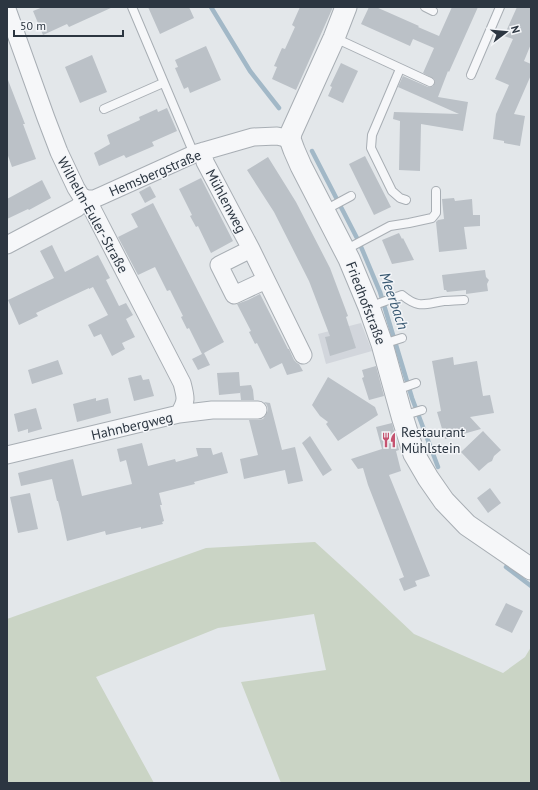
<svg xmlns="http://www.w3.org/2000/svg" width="538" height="790" font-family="'PT Sans',sans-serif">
<rect width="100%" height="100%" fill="#e3e7ea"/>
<path fill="#d2d6dc" d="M361 323 372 351 326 364 318 334Z"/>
<path fill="#cad4c5" d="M315 542 360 583 414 634 503 673 525 657 531 647V783H281L241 682 326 670 314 614 218 628 96 677 154 783H7V619L206 548Z"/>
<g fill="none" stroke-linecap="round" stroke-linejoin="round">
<path stroke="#a2b8c7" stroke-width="4.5" d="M211 7 250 71 279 108
M312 151 359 242 380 292 412 398 438 467
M506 567 531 586"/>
</g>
<path fill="#bbc1c7" d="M43 7H113L69 27 67 24 43 35 33 11Z
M148 7H189L194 18 160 34Z
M300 7H333L296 90 272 79 277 67 274 66 282 48 285 49 295 27 292 25Z
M369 7H376L419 26 418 27 439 36 452 7H478L449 72 448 71 438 97 468 102 463 131 421 124 420 171 399 170 400 121 393 119 394 112 459 114 398 87 403 76 428 87H431L433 86 435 82 434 79 423 73 434 48 413 39 410 46 361 24Z
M517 7H531V44L524 61 531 64V75L514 114 525 116 520 146 504 143V141L493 139 496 114 509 85 495 79 513 39 504 36Z
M206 46 221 80 190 93 188 87 184 89 175 68 178 67 175 60Z
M92 55 107 92 80 103 65 67Z
M341 63 358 71 343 103 328 96 332 87 330 86Z
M8 80 25 124H23L36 159 12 167 7 153V81Z
M167 108 177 131 152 142 154 146 126 158 124 155 99 166 94 153 110 144 107 135 140 120 139 117 157 109 158 112Z
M365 156 391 207 374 215 349 164Z
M268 157 296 202 330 268 348 316 346 317 356 348 330 356 325 337 330 336 309 281 274 212 247 170Z
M201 178 233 241 211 253 198 226 196 227 190 216 192 215 179 189Z
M42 180 51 198 29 210 28 209 7 219V199Z
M150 186 156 197 145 203 139 192Z
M454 198 455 201 472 199 473 215H480V226L464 227 467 249 439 252 436 222 438 220 444 219 442 199Z
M153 203 224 342 204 353 210 365 198 370 192 359 202 354 189 328 187 329 181 317 183 316 170 290 167 291 155 267 138 275 118 237 138 227 131 214Z
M399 233 402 239 403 238 414 260 392 264 382 240Z
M52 245 65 272 98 255 110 278 106 280 119 306 126 303 133 315 126 319 135 337 122 343 125 349 112 356 101 334 94 337 88 325 108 315 93 287 89 289V288L36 313 38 316 19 325 8 300 54 278 40 251Z
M485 270 486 277 489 280 487 284 488 291 466 294V290L447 292 446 290H444L442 275Z
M260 294 288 349H289L294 360 297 363 299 364 303 371 287 375 282 363 270 369 257 343 255 344 249 332 251 331 237 304 248 300Z
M453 357 454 365 477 361 483 396 490 395 494 413 470 417 481 429 445 439 437 412 441 411 432 361Z
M58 360 63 374 32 384 28 370Z
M376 366 384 396 369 400 362 378 364 377 362 370Z
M239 372 240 386 251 385 253 390 254 400H241L240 391V393L219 395 217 373Z
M141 375 143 380 149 379 154 396 134 401 128 378Z
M328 377 375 407 378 415 338 441 326 424 328 422 320 416 312 405Z
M96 398V401L108 398 111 413 77 422 73 404Z
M264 402 270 403 282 450 295 447 303 481 288 484 285 470 244 479 240 459 258 455 249 420H258L263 419 266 415 268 410 267 405Z
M36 408 42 429 28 433V429L18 432 14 414Z
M392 423 399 450 396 451 401 471 389 475 430 576 415 581 417 586 404 591 399 579 404 577 368 485 363 468 358 469 351 459 382 449 376 427Z
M483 431 501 450 494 456 492 461 488 463 479 471 461 452Z
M310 436 332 470 323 476 302 443Z
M142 443 148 466 175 459 176 462 198 456 196 448H211L213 455 222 452 228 473 194 482 195 484 159 493 162 505H160L164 521 162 522 163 524 141 529V527L106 535 105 531 67 541 61 513 58 501H57L52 479 21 486 18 473 73 459 82 496 132 484 126 460 120 462 117 449Z
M490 488 501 503 488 513 477 498Z
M30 493 38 529 18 533 10 497Z
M506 603 523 611 512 633 495 625Z"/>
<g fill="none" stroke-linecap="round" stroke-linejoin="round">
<g stroke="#a8aeb4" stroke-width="10">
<path id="service" d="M132 7 194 154
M425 7 433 11
M335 38 430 82
M400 69 372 135 371 148 392 191 400 198 406 200
M471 75 500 7
M104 109 163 83
M325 210 351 196
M345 250 390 226 409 223 432 218 436 213V191
M369 307 402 295C419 309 424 304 444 301 451 301 457 300 464 300
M383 344 402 338
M396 390 416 383
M402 416 422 410"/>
</g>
<g stroke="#a8aeb4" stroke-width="19">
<path id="minor" d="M7 9 46 118 59 152 76 188 81 196 87 199 182 383C186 398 187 401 179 414
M203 151 205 162 251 249 303 355
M7 245 77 208 87 199H94L101 196 194 154 253 137 277 136 290 139
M251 249 219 265 234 295 266 280
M7 455 179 414 212 410H258"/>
</g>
<g stroke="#a8aeb4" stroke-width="23">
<path id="tertiary" d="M346 7 334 38 291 133 290 139 294 150 301 166 349 259 369 307 382 344 402 416 414 454 428 478 444 501 467 525 531 569"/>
</g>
<use href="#service" stroke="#f6f7f9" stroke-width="8"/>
<use href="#minor" stroke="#f6f7f9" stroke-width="17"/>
<use href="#tertiary" stroke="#f6f7f9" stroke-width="21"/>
</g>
<defs>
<g id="restaurant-bare" transform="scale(1.2)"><path d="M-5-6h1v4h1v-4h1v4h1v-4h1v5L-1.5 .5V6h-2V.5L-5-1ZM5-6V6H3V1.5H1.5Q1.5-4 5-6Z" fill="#c55370" stroke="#f3f5f8" stroke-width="2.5" paint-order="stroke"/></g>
</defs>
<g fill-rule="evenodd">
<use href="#restaurant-bare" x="389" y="440"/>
</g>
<g text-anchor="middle" stroke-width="3" stroke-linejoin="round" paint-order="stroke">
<g font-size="14" fill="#2c3641" stroke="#f3f5f8">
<text transform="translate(155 173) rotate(-23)" y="5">Hemsbergstraße</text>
<text transform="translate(226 201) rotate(62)" y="5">Mühlenweg</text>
<text transform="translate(93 215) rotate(61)" y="5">Wilhelm-Euler-Straße</text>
<text transform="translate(366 303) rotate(69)" y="5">Friedhofstraße</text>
<text transform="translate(132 426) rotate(-13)" y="5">Hahnbergweg</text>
</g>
<g font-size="14" fill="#2c3641" stroke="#f3f5f8" text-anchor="start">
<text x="401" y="437">Restaurant<tspan x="401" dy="16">Mühlstein</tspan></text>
</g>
<g font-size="15" font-style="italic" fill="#395972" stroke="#f3f5f8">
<text transform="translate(394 301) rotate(71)" y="5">Meerbach</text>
</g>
</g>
<rect width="538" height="790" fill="none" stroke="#2c3641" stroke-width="16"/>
<g transform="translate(506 32) rotate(74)" stroke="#f3f5f8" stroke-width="3" paint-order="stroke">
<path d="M0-3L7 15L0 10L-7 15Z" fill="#2c3641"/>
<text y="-6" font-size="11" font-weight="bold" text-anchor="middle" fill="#2c3641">N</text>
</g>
<path d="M14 30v6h109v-6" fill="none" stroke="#2c3641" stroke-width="2"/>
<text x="20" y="30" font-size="12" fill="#2c3641" stroke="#f3f5f8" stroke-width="3" paint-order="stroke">50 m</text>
</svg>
